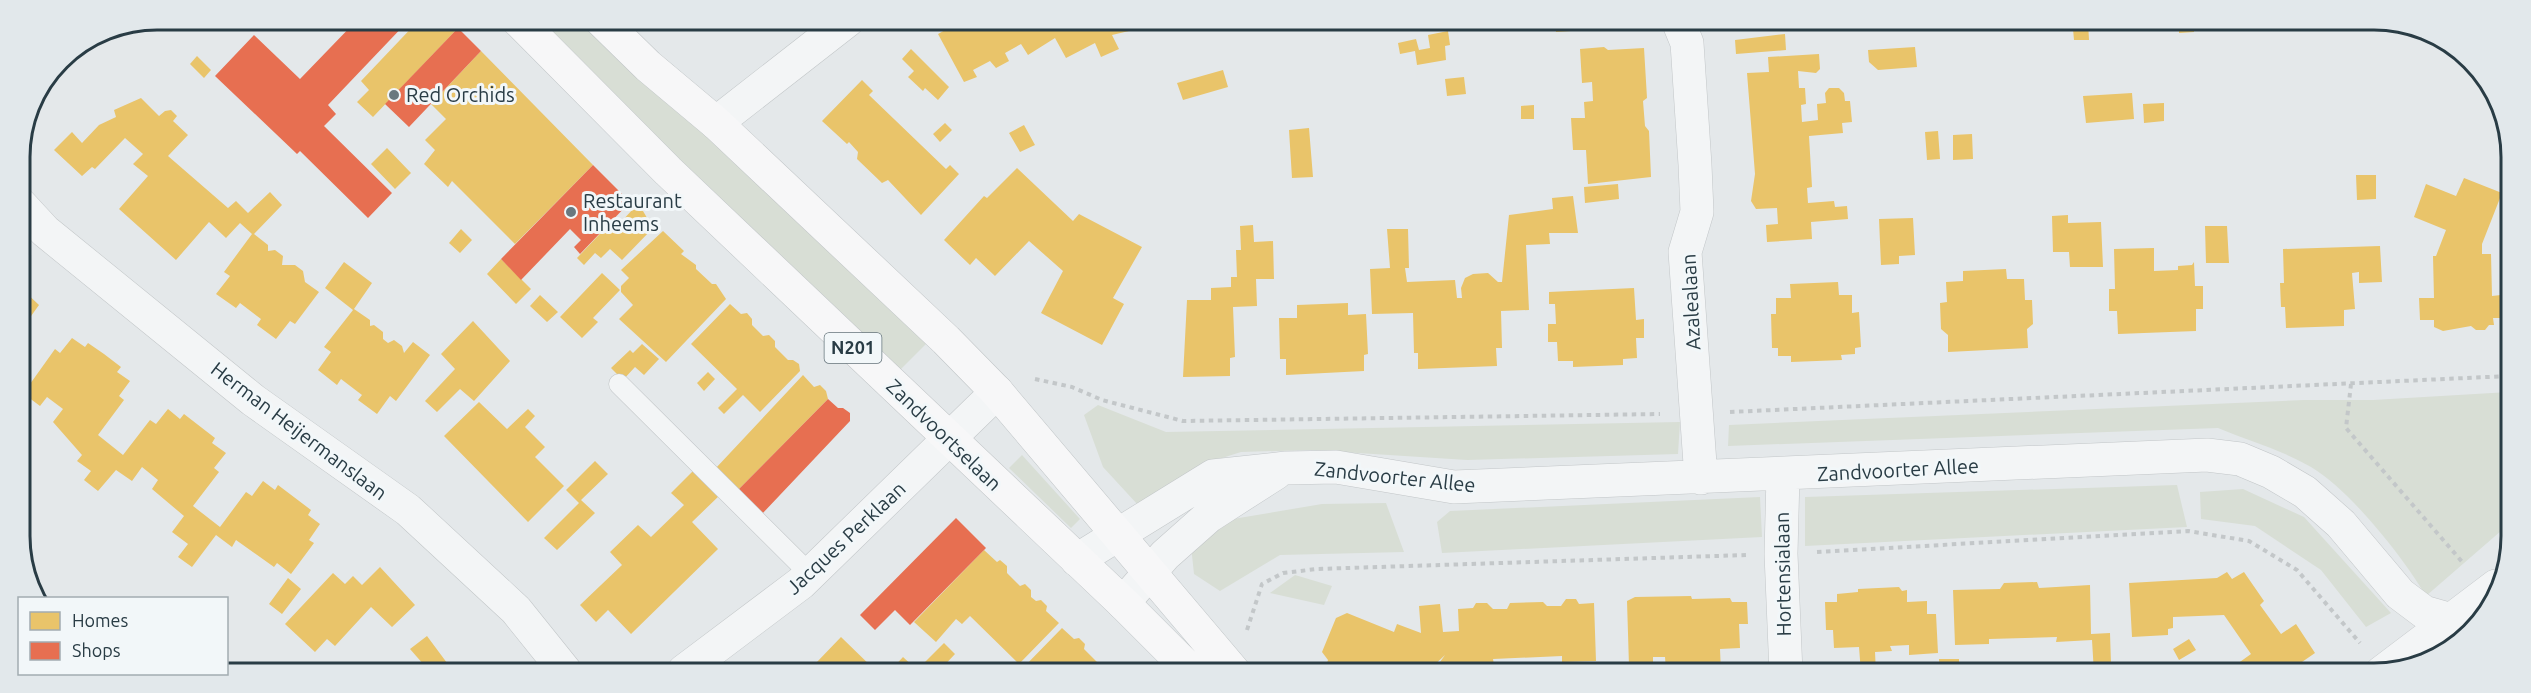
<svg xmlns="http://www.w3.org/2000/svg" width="2531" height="693" font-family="Ubuntu,sans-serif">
<rect width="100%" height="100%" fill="#e4e8ea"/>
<path fill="#d8ded5" d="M535 20H579L637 77 732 146 928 342 895 375Z
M2509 392V524L2426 596C2403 557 2350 490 2311 467 2282 450 2249 441 2218 428L1728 446 1729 425 2304 400H2373Z
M1098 405 1166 432 1680 422 1678 454 1467 460 1311 450 1241 452 1203 464 1138 505 1103 467 1084 415Z
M1022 455 1080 519 1071 528 1009 468Z
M2177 485 2187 527 1805 546V497Z
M2243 489 2304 517 2391 613 2366 627 2321 570 2255 526 2201 519 2200 492Z
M1760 497 1762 537 1442 553 1437 522 1450 511Z
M1386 503 1404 552 1280 555 1220 591 1194 574 1191 546 1227 520 1322 504Z
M1295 575 1332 586 1324 605 1270 593Z"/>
<path fill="#e9c46a" d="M419 20H449L458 28 373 117 357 102 369 90 361 81Z
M963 20 1126 21 1129 31 1112 35 1119 49 1101 57 1095 43 1066 58 1055 38 1028 55 1021 44 1005 53 1009 61 996 68 990 61 973 70 977 77 964 82 938 34Z
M1555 21H1599L1600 29 1556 32Z
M2058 22H2088L2089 40H2074L2073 29 2059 30Z
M2179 22H2207V25L2194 26V32L2179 33Z
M1448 31 1450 45 1445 46 1446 60 1417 65 1415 51 1400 54 1398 43 1416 39 1419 50 1430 48 1428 35Z
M1785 34 1786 50 1736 54 1735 40Z
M1604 47 1608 50 1644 48 1647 98 1643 101 1645 126 1649 131 1651 177 1588 184 1586 150H1573L1571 118H1585L1584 102 1593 101 1592 82 1582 83 1580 49Z
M1915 47 1917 67 1878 70 1869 62 1868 50Z
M911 49 949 87 938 100 925 88 923 91 908 77 914 71 902 59Z
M481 51 593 165 515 244 452 181 448 187 424 164 435 150 425 140 446 119 431 104Z
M1819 54 1820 69 1816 73 1798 71 1799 88H1805L1806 104 1801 105 1802 122 1818 120 1817 104 1826 103 1825 93 1829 88H1839L1844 93 1845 101H1850L1852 122 1842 123 1843 133 1809 136 1812 187 1807 188 1808 203 1834 201 1835 207 1847 206 1848 219 1811 222 1812 239 1767 242 1766 225 1778 224 1777 208 1756 209 1751 201 1755 174 1747 73 1769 72 1768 57Z
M197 56 211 70 204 78 190 64Z
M1223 70 1228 87 1183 100 1177 83Z
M1464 77 1466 94 1447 96 1445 79Z
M862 80 873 91 869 95 946 169 950 165 959 174 921 215 888 180 882 183 857 159 858 152 849 142 847 144 822 121Z
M2132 93 2134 119 2086 123 2083 96Z
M141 98 159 116 165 111 171 110 177 116 173 121 188 135 168 156 228 208 236 201 248 213 270 192 282 205 254 234 268 245V251L275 250 283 256 282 265H295L303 271 305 282 319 292 295 324 290 321 276 339 257 325 261 319 240 303 236 308 216 294 230 276 224 272 252 234 240 223 226 238 209 222 176 260 119 209 148 176 133 164 143 154 125 138 95 169 92 167 82 176 54 150 72 132 82 143 99 125 116 117 114 110Z
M2164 103V121L2144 123 2143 104Z
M1534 105V119H1521V106Z
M945 123 952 130 940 142 933 134Z
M1024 125 1035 145 1020 152 1009 133Z
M1309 128 1313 177 1292 178 1289 130Z
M1938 131 1940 159 1927 160 1925 132Z
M1972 134 1973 159 1953 160V135Z
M387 148 411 173 395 189 371 164Z
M1017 168 1073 221 1079 214 1142 247 1113 298 1124 304 1102 345 1041 313 1063 271 1029 241 995 276 976 258 970 265 944 240 984 196 987 198Z
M2356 175H2376V199L2357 200Z
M2464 178 2502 193 2482 244V254H2491L2492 296 2501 295V318H2493L2494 325H2489L2485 330H2476L2471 326 2443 331 2434 327V320H2420L2419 298H2434L2433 256H2436L2446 230 2414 217 2426 184 2456 196Z
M1618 184 1619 199 1585 203 1584 187Z
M1573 196 1578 233H1549L1550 244 1526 245 1529 310 1501 311 1502 348H1496L1497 366 1418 369V353H1414L1413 313 1372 314 1370 269 1390 268 1387 229H1408L1409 268H1405L1407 282 1455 280 1457 298H1462L1461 288 1465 278 1473 274 1488 273 1498 282H1502L1509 215 1553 209 1552 198Z
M634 208 643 211 653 228 622 260 610 249 601 258 595 253 584 265 577 258 615 218 620 223Z
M2068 215V223L2101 222 2103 267H2070L2069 252H2053L2052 216Z
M1913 218 1915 255 1899 256V264L1881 265 1879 219Z
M1253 225 1254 242 1273 241 1274 279H1256L1257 306 1233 307 1235 357 1230 358V376L1183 377 1187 300H1211V288L1231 287V277H1237L1236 250H1241L1240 226Z
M2205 226H2227L2229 263H2206Z
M461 229 472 240 460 253 449 243Z
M663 231 684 251 681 254 696 265V269L712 284H716L726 299 666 362 619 319 633 305 621 292V286L629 278 621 270Z
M2380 246 2382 282 2359 283V272L2352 273 2355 309 2344 310V326L2286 328 2285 307H2281L2280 283H2284L2283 249Z
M2154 248V271L2178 270V266L2192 265 2194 262 2195 286H2203V309H2196V331L2118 334 2117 311H2109V289H2115L2114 249Z
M501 259 531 289 516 304 487 274Z
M344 262 372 283 354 309 370 320V326L374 325 383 332V339L388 343 394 340 402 346 404 353 413 342 430 355 396 401 390 396 377 414 358 400 362 395 341 379 337 385 318 370 331 352 324 347 353 310 325 288Z
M2006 269 2007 279H2024L2025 300H2032L2033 324 2027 329 2028 348 1948 352V335L1941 329 1940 303 1947 302 1946 282 1963 281V271Z
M602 273 620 290 593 318 598 322 582 338 560 317Z
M1838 282 1839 295H1852V313L1859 312 1861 347 1855 348V354L1841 355 1842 360 1791 362V356H1778V348H1772L1771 314H1776V298H1791L1790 284Z
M21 288 39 305 21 330Z
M1634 288 1636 320 1644 319V338H1636L1637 358 1623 359V365L1573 367V361H1558L1557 342H1548V324H1556L1555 304H1549V292Z
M540 295 558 312 547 322 530 306Z
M1348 303V315L1366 314 1368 354 1364 355V371L1286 375V359H1280L1279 318H1297V305Z
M730 304 741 314 747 313 752 319V325L763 336 769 335 775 341V347L788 360H793L799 364 800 371 760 412 743 395 724 414 718 408 737 389 691 344Z
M473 321 510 361 474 401 460 389 437 412 425 401 455 369 441 354Z
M72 338 85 347 88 343 104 354 121 367 117 372 130 381 119 396 124 400 98 435 123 455 150 420 156 424 168 409 180 419 184 414 215 438 212 443 226 453 214 468 219 472 193 506 220 527 246 492 252 496 263 481 275 490 278 485 311 510 308 515 320 524 309 540 314 543 291 574 277 563 274 567 236 540 232 547 216 535 192 567 178 557 188 544 172 532 184 516 152 489 158 480 142 467 132 481 116 470 98 491 84 480 91 471 77 461 82 455 53 422 63 409 47 397 40 406 24 394 21 398V377L30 384 55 349 60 353Z
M642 344 659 359 644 375 635 367 623 380 611 368 630 350 633 353Z
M708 372 715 379 704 391 697 383Z
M803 375 814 387 820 385 826 391 828 399 737 491 715 469Z
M479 402 507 429 528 409 535 416 525 427 545 447 535 457 564 486 528 522 444 436Z
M595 461 608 474 581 500 595 513 557 550 544 538 579 503 566 490Z
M696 468 721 494 692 522 718 549 631 634 608 610 596 622 580 605 622 565 610 552 638 525 651 537 684 505 671 493Z
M984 550 997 562 1000 560 1007 566V573L1020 586 1025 584 1031 590V597L1036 601 1041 600 1047 606 1046 611 1059 623 1019 664 970 616 962 624 956 619 936 642 914 622Z
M380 567 415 605 392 627 371 607 335 646 327 639 315 652 285 624 333 573 345 584 353 576 362 585Z
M2227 572 2232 579 2244 572 2264 601 2260 605 2281 634 2296 624 2315 653 2286 673H2213L2226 664 2230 669 2251 654 2224 615 2173 617V628L2168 629V635L2132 637 2129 583 2217 578Z
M288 578 301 589 282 614 269 604Z
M2037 582 2039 588 2090 585 2091 634 2110 633 2111 664 2118 673H2094L2092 640 2056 642 2057 637 1989 639V644L1955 645 1953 590 2000 589 2004 583Z
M1899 587 1902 591 1907 590V602L1927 601V614H1936L1938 653 1909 655V645L1890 646 1892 651 1875 652 1876 673H1861L1859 647 1834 648 1833 630H1826L1825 602H1837V594L1858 592V589Z
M1691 596 1692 599 1730 598 1732 602H1747L1748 624H1739L1740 648 1720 649 1721 673 1699 672V663H1681L1682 670H1666L1665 657H1653V665L1629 666 1627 601 1635 597Z
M1566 599H1576L1579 604 1594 603 1596 661 1562 662V656L1493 659 1494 665 1460 666V663L1444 664 1440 662 1445 655 1427 672H1349L1327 663 1328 660 1322 652 1336 618 1347 613 1394 632 1397 624 1421 633 1419 606 1440 604 1443 632 1459 631 1458 609 1473 608 1476 603H1487L1493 609H1507L1510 603 1543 602 1547 606H1561Z
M1062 628 1074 639 1079 638 1085 644 1084 649 1098 663 1103 662 1110 668 1109 672H1019Z
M427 636 453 671 422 669 424 665 410 649Z
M841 637 877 672H815L820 667 816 663Z
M2189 639 2196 650 2179 660 2173 649Z
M944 643 955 654 938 672H889L903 657 917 670Z
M1939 659H1959V673H1940Z"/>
<path fill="#e76f51" d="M357 20H409L328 105 336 114 324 126 392 193 368 218 300 151 297 154 215 76 254 35 300 79Z
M458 28 481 51 409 127 385 104Z
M593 165 630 202 580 254 574 247 581 240 570 229 521 280 501 259Z
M828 399 838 408H843L850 413V421L762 514 737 491Z
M956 518 986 548 910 625 895 610 875 630 860 615Z"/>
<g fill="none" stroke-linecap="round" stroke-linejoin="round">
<g stroke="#c2c6c8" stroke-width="21">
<path id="service" d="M619 384 810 574"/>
</g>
<g stroke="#c2c6c8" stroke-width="34">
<path id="minor" d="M1678 21 1687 43 1695 165 1697 212 1685 252 1701 478
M716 123 848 20
M20 204 45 231 253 400 408 510 516 610 565 671
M1783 475 1781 554 1786 673
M1077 560 1213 476 1286 468 1336 467 1454 487 2207 455 2240 459 2271 472 2305 492 2341 524 2400 594 2424 612 2452 620
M1123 603 1165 555 1209 516 1276 473
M684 671 801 583 997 392
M2381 673 2496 586"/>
</g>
<g stroke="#c0c5c7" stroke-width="34">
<path id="primary" d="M518 20 668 171 1123 603 1192 672
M601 20 648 66 716 123 946 340 997 392 1234 672"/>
</g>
<path stroke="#c3c7c9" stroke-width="4" stroke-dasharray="4.5 4.5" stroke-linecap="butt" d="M1035 379 1072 387 1102 400 1183 421 1660 414
M2351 384 2346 428 2464 564
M1730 412 2509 376
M1817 552 2188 531 2249 541 2297 570 2360 643
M1247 630 1262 584 1283 573 1317 569 1746 555"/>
<use href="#service" stroke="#f3f5f6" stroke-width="20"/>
<use href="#minor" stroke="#f3f5f6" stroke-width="33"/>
<use href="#primary" stroke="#f7f7f8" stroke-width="33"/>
</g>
<g fill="#6a787f" stroke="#f2f7f9" stroke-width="2">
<circle cx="394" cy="95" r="6"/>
<circle cx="571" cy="212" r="6"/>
</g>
<g text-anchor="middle" stroke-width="6" stroke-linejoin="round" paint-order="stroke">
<rect fill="#f2f7f9" stroke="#65747b" stroke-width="1.5" x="824.5" y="333" width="57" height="30" rx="4.5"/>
<g font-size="18" font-weight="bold" fill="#293c45">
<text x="853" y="354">N201</text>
</g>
<g font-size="20" fill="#293c45" stroke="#f2f7f9" text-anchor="start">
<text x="406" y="102">Red Orchids</text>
<text x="583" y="208">Restaurant<tspan x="583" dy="23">Inheems</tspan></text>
</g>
<g font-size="20" fill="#293c45" stroke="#f2f7f9">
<text transform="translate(1691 302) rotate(-93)" y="7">Azalealaan</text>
<text transform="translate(299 431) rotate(37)" y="7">Herman Heijermanslaan</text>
<text transform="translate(944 435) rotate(44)" y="7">Zandvoortselaan</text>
<text transform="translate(1898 470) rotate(-3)" y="7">Zandvoorter Allee</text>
<text transform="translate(1395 477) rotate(6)" y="7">Zandvoorter Allee</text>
<text transform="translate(846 538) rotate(-43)" y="7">Jacques Perklaan</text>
<text transform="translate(1783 574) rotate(-91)" y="7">Hortensialaan</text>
</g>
</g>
<path d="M0 0H2531V693H0ZM157 30H2374A127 127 0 0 1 2501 157V536A127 127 0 0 1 2374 663H157A127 127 0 0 1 30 536V157A127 127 0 0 1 157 30Z" fill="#e2e8eb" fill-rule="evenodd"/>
<path fill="none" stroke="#293c45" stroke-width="3" d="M157 30H2374A127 127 0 0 1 2501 157V536A127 127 0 0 1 2374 663H157A127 127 0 0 1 30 536V157A127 127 0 0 1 157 30Z"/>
<rect x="18" y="597" width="210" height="78" fill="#f2f7f9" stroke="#a2acb1" stroke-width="1.5"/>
<rect x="30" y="612" width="30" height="18" fill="#e9c46a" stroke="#a2acb1" stroke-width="1.5"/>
<text x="72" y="627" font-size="18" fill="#293c45">Homes</text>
<rect x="30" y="642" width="30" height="18" fill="#e76f51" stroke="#a2acb1" stroke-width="1.5"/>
<text x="72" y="657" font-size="18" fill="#293c45">Shops</text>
</svg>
